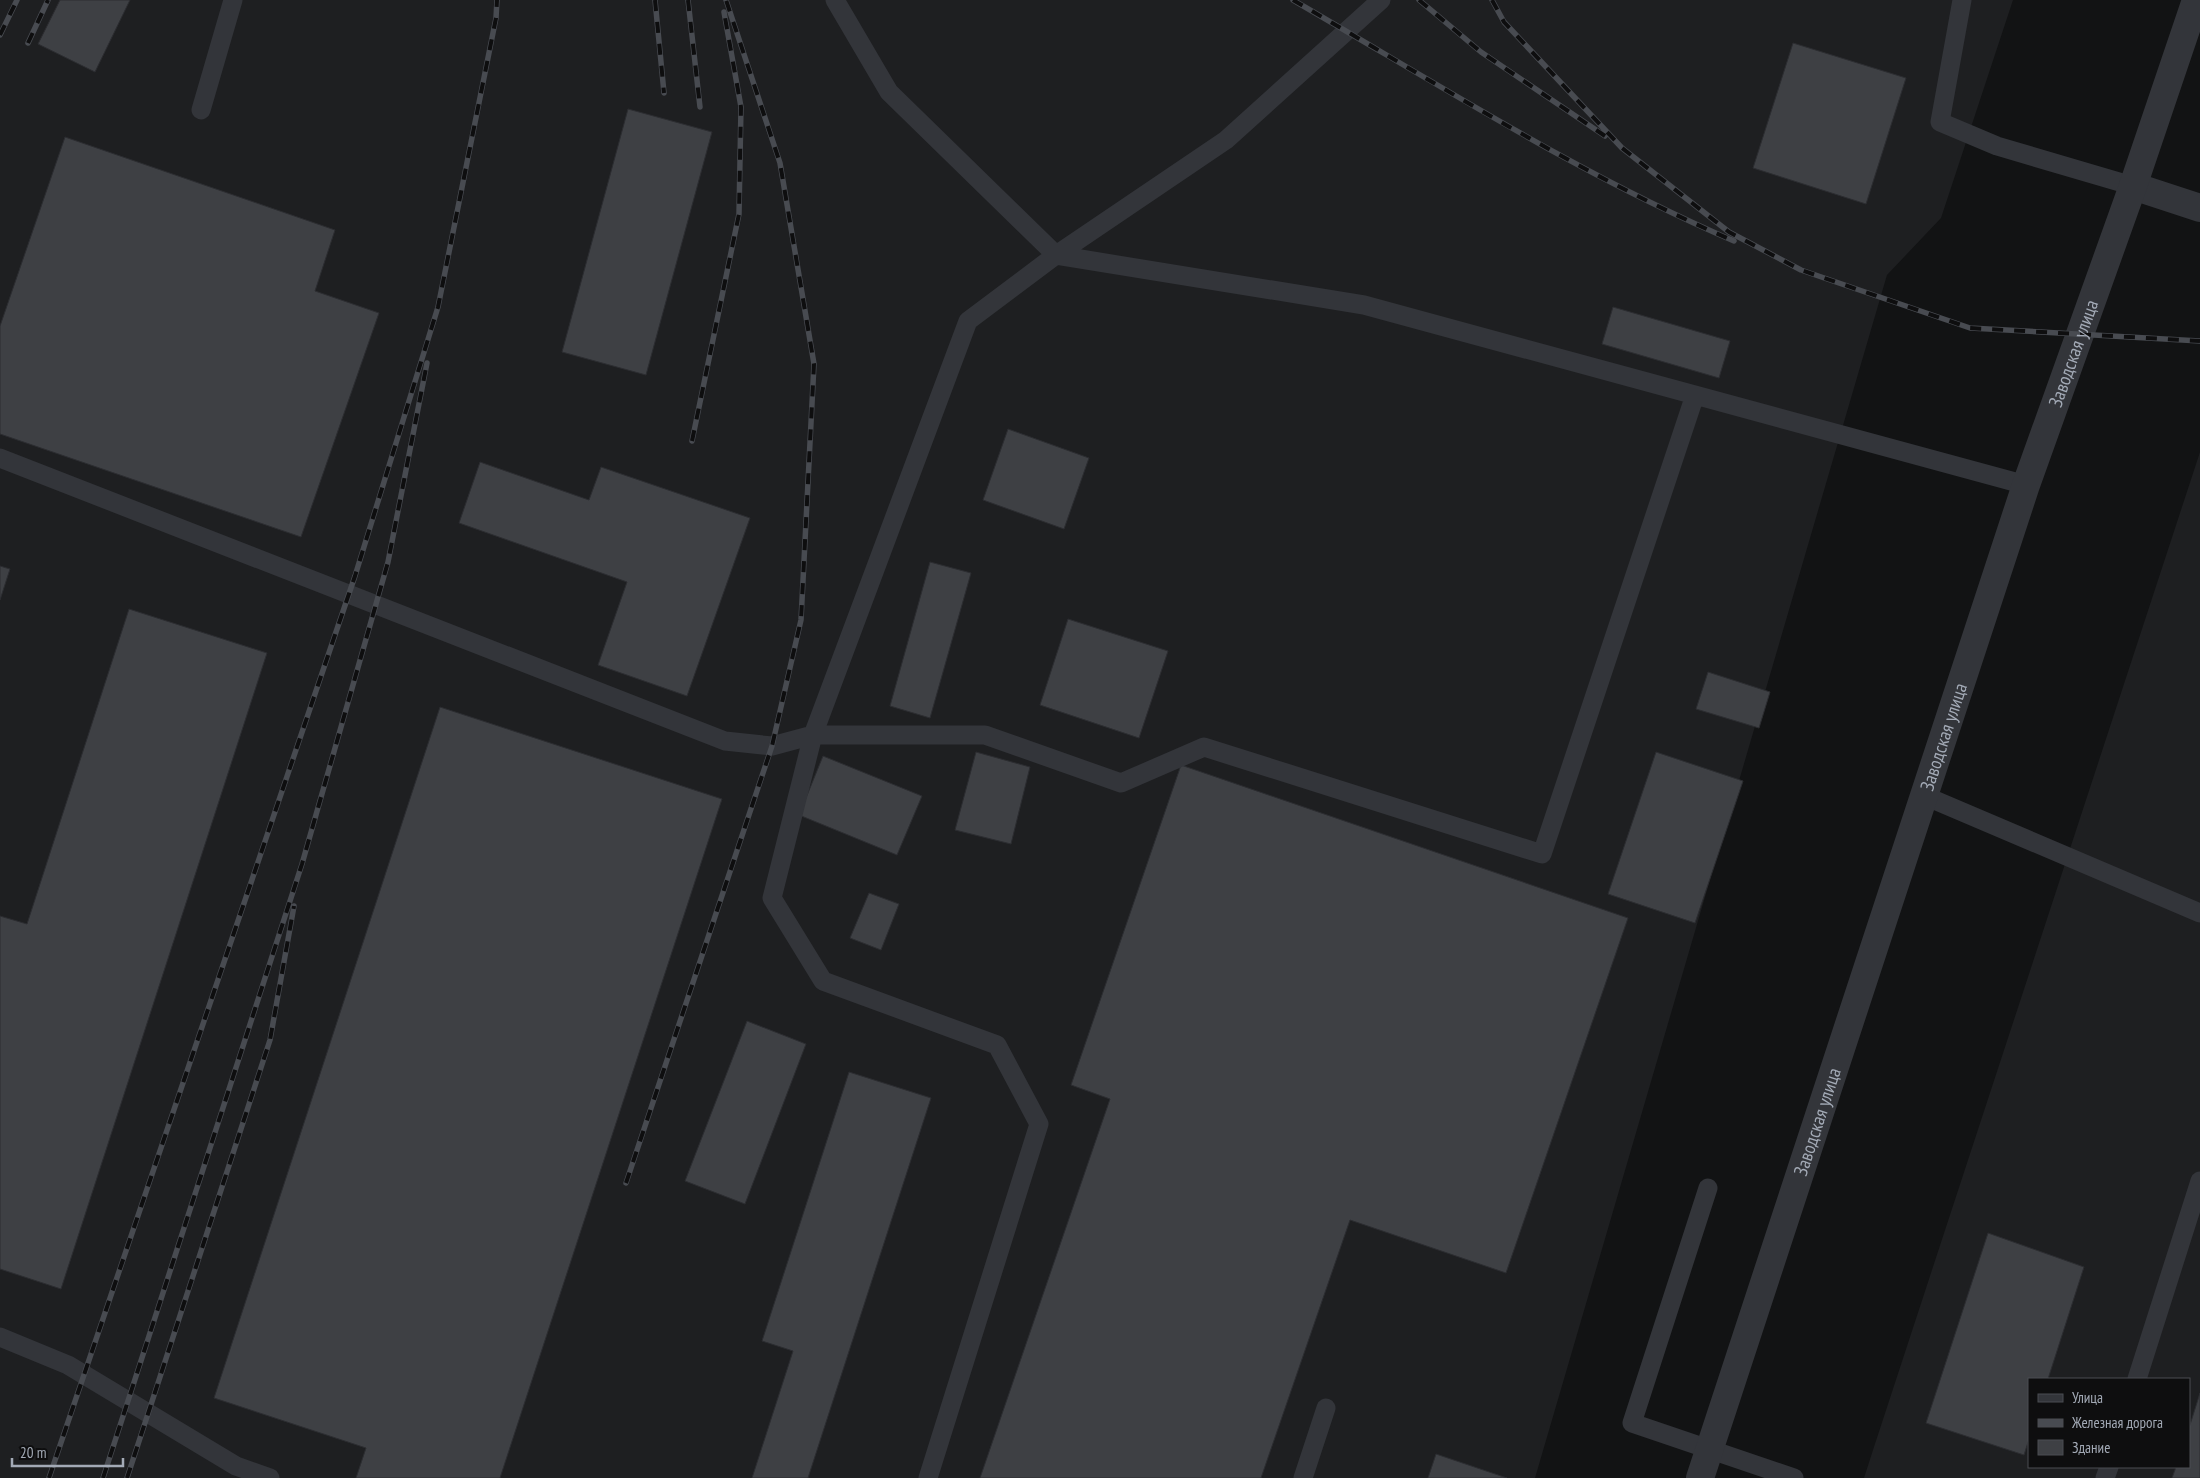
<svg xmlns="http://www.w3.org/2000/svg" width="2200" height="1478" font-family="'PT Sans Narrow',sans-serif">
<rect width="100%" height="100%" fill="#121314"/>
<path fill="#1e1f21" fill-rule="evenodd" d="M0 0H2013L1941 218 1887 275 1535 1478H0Z
M2200 452V1478H1864L1873 1450ZM2029 1379H2189V1467H2029Z"/>
<path fill="#3e4044" stroke="#2c2d31" d="M60 0H130L95 72 38 44Z
M1793 43 1906 78 1866 204 1753 168Z
M628 109 712 132 646 375 562 352Z
M65 137 335 230 315 291 379 313 301 537 0 434V326Z
M1613 307 1730 341 1719 378 1602 344Z
M1008 429 1089 458 1064 529 983 500Z
M480 462 589 500 601 467 750 518 687 696 598 665 627 582 459 523Z
M930 562 971 573 930 718 890 706Z
M0 566 10 569 0 600Z
M129 609 267 653 61 1289 0 1269V916L27 924Z
M1068 619 1168 651 1139 738 1040 705Z
M1708 672 1770 692 1759 728 1696 709Z
M440 707 722 799 500 1478H356L366 1448 214 1398Z
M976 752 1030 767 1011 844 955 830Z
M1656 752 1743 781 1695 923 1608 894Z
M823 756 922 796 897 855 799 815Z
M1181 765 1628 918 1506 1273 1350 1220 1261 1478H980L1110 1099 1071 1085Z
M869 893 899 904 881 950 850 938Z
M747 1021 806 1044 745 1204 685 1181Z
M849 1072 931 1098 808 1478H752L793 1351 762 1341Z
M1988 1233 2084 1267 2048 1379H2029V1439L2024 1455 1926 1423Z
M2200 1393V1478H2172L2176 1467H2189V1428Z
M1436 1454 1507 1478H1428Z"/>
<g fill="none" stroke-linecap="round" stroke-linejoin="round">
<path stroke="#33353a" stroke-width="19" d="M835 0 889 92 1056 255 1364 305 2026 485
M1962 0 1940 122 1997 146 2133 186
M201 110 233 0
M0 458 725 741 772 746 813 735H985L1121 783 1204 747 1542 854 1695 395
M1925 796 2200 913
M1708 1188 1632 1423 1794 1478
M0 1337 68 1365 236 1466 270 1478
M2137 1379 2200 1181
M928 1478 1039 1124 997 1045 823 981 772 898 813 735 968 321 1056 255 1226 140 1381 0
M1303 1478 1326 1408
M2105 1478 2109 1467"/>
<path stroke="#33353a" stroke-width="28" d="M2133 186 2200 208"/>
<path stroke="#33353a" stroke-width="28" id="s1" d="M1700 1478 2026 485 2133 186 2196 0"/>
<g stroke="#484b51" stroke-width="5.5">
<path id="rail" d="M655 0 664 93
M688 0 700 107
M1293 0C1438 84 1580 175 1734 241
M1419 0 1481 52 1605 136
M1492 0 1504 22 1622 148 1729 232 1801 270 1970 328 2200 341
M0 35 17 0
M28 43 48 0
M692 441 739 214 741 107 724 12
M626 1183 772 746 801 620 814 364 780 163 726 0
M49 1478 355 576 438 307 496 18 497 0
M103 1478 302 864 388 562 427 363
M127 1478 270 1040 294 906"/>
</g>
<use href="#rail" stroke="#0e0e0f" stroke-width="4" stroke-dasharray="11" stroke-linecap="butt"/>
</g>
<g text-anchor="middle" stroke-width="4" stroke-linejoin="round" paint-order="stroke">
<g font-size="19" fill="#a3aab6" stroke="#0e0e0f">
<text dy="7" stroke="none"><textPath href="#s1" startOffset="1185">Заводская улица</textPath></text>
<text dy="7" stroke="none"><textPath href="#s1" startOffset="780">Заводская улица</textPath></text>
<text dy="7" stroke="none"><textPath href="#s1" startOffset="375">Заводская улица</textPath></text>
</g>
</g>
<rect x="2028" y="1378" width="162" height="90" fill="#0e0e0f" stroke="#4a4c52"/>
<rect x="2038" y="1394" width="25" height="8" fill="#33353a" stroke="#4a4c52"/>
<text x="2072" y="1403" font-size="15" fill="#a3aab6">Улица</text>
<rect x="2038" y="1419" width="25" height="8" fill="#484b51" stroke="#4a4c52"/>
<text x="2072" y="1428" font-size="15" fill="#a3aab6">Железная дорога</text>
<rect x="2038" y="1440" width="25" height="15" fill="#3e4044" stroke="#4a4c52"/>
<text x="2072" y="1453" font-size="15" fill="#a3aab6">Здание</text>
<path d="M12 1458v8h111v-8" fill="none" stroke="#a3aab6" stroke-width="2.5"/>
<text x="20" y="1458" font-size="15" fill="#a3aab6" stroke="#0e0e0f" stroke-width="4" paint-order="stroke">20 m</text>
</svg>
